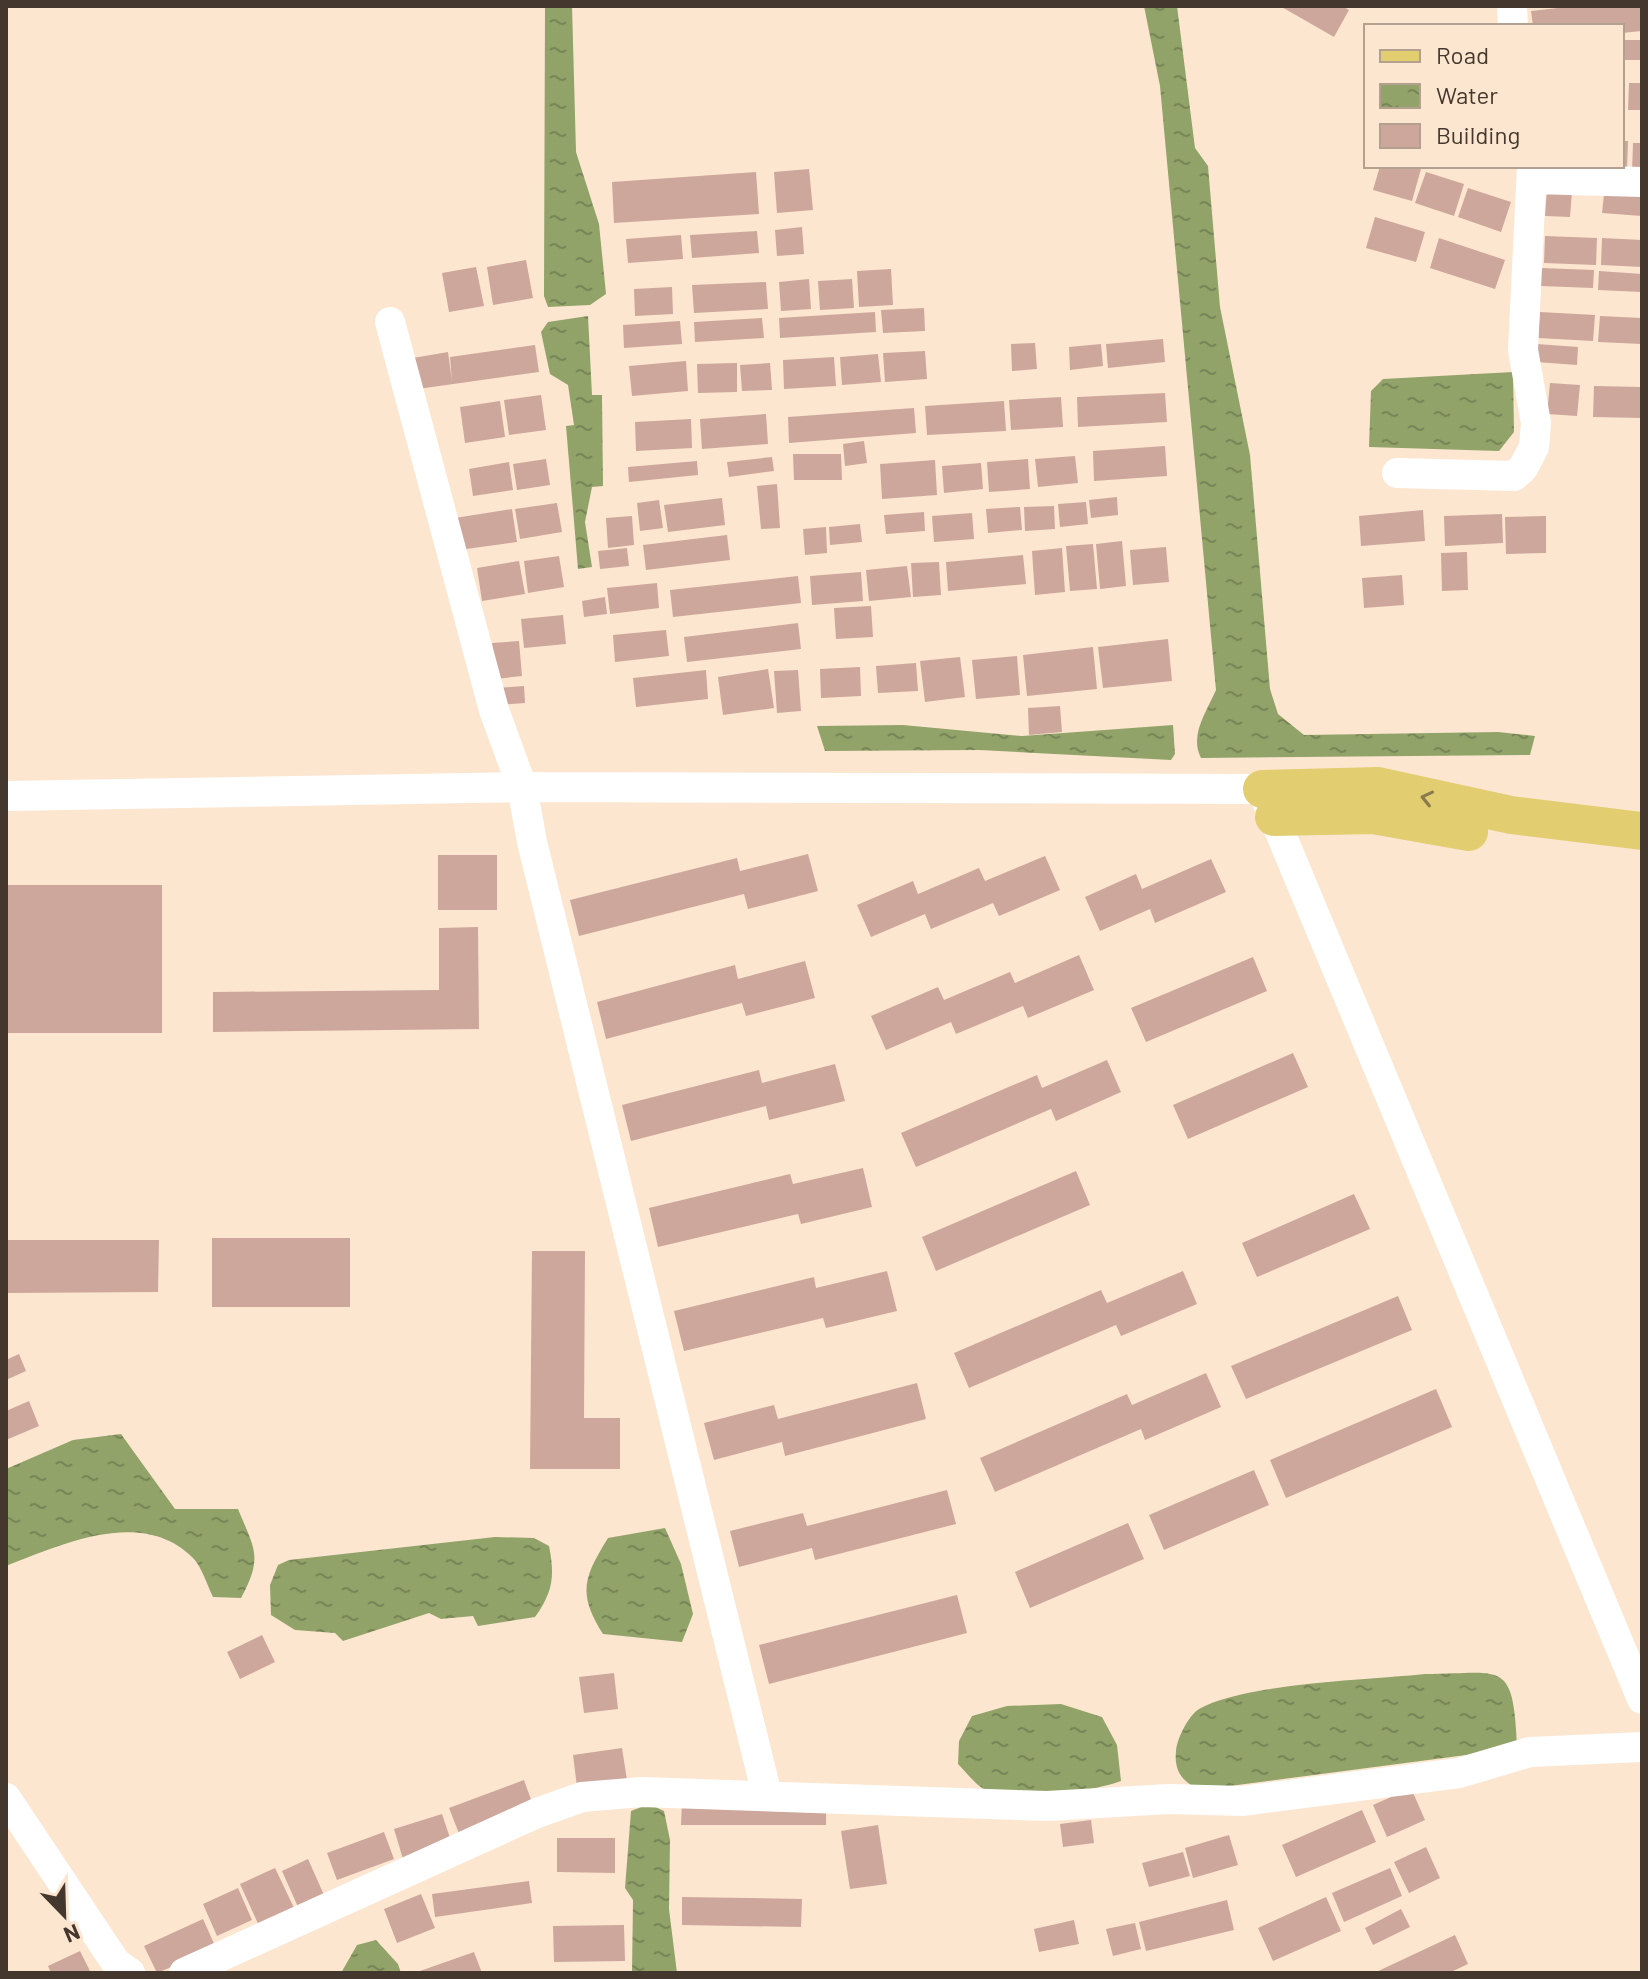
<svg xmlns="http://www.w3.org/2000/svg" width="1648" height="1979" font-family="Barlow,sans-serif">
<defs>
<pattern id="water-ripples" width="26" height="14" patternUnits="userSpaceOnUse" patternTransform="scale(2)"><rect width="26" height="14" fill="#91a369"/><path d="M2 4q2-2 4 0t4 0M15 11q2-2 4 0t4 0" fill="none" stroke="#788657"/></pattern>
</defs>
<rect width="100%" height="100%" fill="#fde6d0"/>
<path fill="url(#water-ripples)" d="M545 6H572L576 152 599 224 606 294 590 305 548 307 544 296Z
M1144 6H1177L1195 148 1208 166 1220 307 1250 455 1270 689 1278 714 1304 735 1498 732 1535 736 1530 755 1201 758C1189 735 1207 711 1216 690L1160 86Z
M588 316 592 395H602L603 486 592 487 585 522 592 567 578 569 566 426 574 425 568 385 550 374 541 332 548 322Z
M1513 372 1514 432 1499 451 1369 447 1371 391 1383 379Z
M903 725 1022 736 1173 725 1175 754 1171 760 980 750 825 751 817 726Z
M121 1434 175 1509H238C255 1550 263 1557 241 1598L213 1597C207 1585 202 1567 193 1558 142 1507 63 1544 6 1566V1469L73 1440Z
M665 1528 681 1564 693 1614 682 1642 603 1634C577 1593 584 1577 608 1538Z
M495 1537 534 1538 549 1546C555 1576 553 1592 535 1617L478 1626 473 1616 441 1619 429 1613 343 1641 335 1633 295 1630 271 1615 270 1585 278 1565 289 1560Z
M1425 1674C1501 1674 1513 1658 1517 1743L1474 1754 1199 1790C1182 1781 1174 1771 1176 1751 1177 1739 1188 1716 1199 1709 1244 1683 1370 1680 1425 1674Z
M1061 1704 1102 1717 1117 1745 1121 1781C1094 1791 1009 1805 985 1790 975 1784 966 1772 958 1764L959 1741 972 1716 1007 1706Z
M649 1804 664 1811 670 1840 669 1909 677 1973H632L633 1900 625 1888 631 1811Z
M376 1940 398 1964 401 1973H341L357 1945Z"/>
<path fill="#cda79b" d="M1280 6H1342L1349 10 1334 37Z
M1576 6H1642V31L1622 33V26H1533L1531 11Z
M1623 40H1642V60H1623Z
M1629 83H1642V110H1628Z
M1622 141H1628L1627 172 1549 166H1622Z
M1633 143H1642V173L1632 172Z
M1380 166 1421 169 1412 201 1373 190Z
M809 169 813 210 777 213 774 172Z
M756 172 759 214 614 223 612 182Z
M1426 172 1464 184 1454 216 1415 203Z
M1468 188 1511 202 1501 232 1458 217Z
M1547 190 1572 192 1570 217 1545 216Z
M1604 194 1642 196V216L1602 213Z
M1375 217 1425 232 1416 262 1366 248Z
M802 227 804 254 777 256 775 230Z
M757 231 759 253 692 258 690 235Z
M681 235 683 259 628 263 626 239Z
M1545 236 1597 238 1596 265 1544 263Z
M1439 238 1505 260 1495 289 1430 268Z
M1602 238 1642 240V267L1601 265Z
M526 260 533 298 493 305 487 267Z
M476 267 484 306 449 312 442 273Z
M1541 268 1594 270 1593 288 1540 286Z
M891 269 893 305 859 307 857 271Z
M1599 271 1642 274V292L1598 290Z
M809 279 811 309 781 311 779 282Z
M852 279 854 308 820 310 818 281Z
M766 282 768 309 694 313 692 285Z
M672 287 673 314 635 316 634 289Z
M924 308 925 331 883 333 881 310Z
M875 312 876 332 780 338 779 318Z
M1540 312 1595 315 1593 341 1538 338Z
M1600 316 1642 318V344L1598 342Z
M762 318 764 338 695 342 694 322Z
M680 321 682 344 624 348 623 325Z
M1163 339 1165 362 1108 368 1106 344Z
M1035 343 1037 369 1012 371 1011 344Z
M1101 344 1103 366 1070 370 1069 347Z
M1537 344 1578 347 1577 365 1536 362Z
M535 345 539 372 418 389 413 358 448 352 452 381 450 357Z
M925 351 927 379 885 382 883 353Z
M878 354 881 382 842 385 840 357Z
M834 357 836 386 784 389 783 360Z
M686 361 688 391 632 396 629 366Z
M737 363V392L698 393 697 364Z
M770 363 772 390 742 391 740 365Z
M1550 383 1580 385 1577 416 1547 414Z
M1594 386 1642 387V418L1593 417Z
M1165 393 1167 422 1078 427 1077 397Z
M541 395 546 430 509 435 504 400Z
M1061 397 1063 427 1011 430 1009 400Z
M500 401 505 437 465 443 460 407Z
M1004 401 1006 431 927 435 925 406Z
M914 408 916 433 789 443 788 417Z
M766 414 768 444 702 449 700 419Z
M691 419 692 448 636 451 635 422Z
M864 441 867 463 845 466 843 444Z
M1165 446 1167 476 1094 481 1093 451Z
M793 454H841L842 480H794Z
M1075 456 1078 483 1038 487 1035 459Z
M772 457 774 471 729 477 727 462Z
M546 459 550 485 517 490 513 464Z
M1028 459 1030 489 989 492 987 462Z
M935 460 937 495 882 499 880 464Z
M697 461 698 475 629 482 628 467Z
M509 462 513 490 473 496 469 469Z
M981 463 983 489 944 493 942 466Z
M777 484 780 528 761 529 757 486Z
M1117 497 1118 515 1091 518 1089 500Z
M722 498 725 525 668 532 664 505Z
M659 500 663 528 640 531 637 503Z
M1086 502 1088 524 1060 527 1058 504Z
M557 503 562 532 520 539 515 509Z
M1054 506 1055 529 1025 531 1024 507Z
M1020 507 1022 530 988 533 986 509Z
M512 509 517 542 459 550 455 518Z
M1423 510 1425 541 1361 546 1359 516Z
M924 512 925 531 886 534 884 515Z
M972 513 974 539 934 542 932 516Z
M1502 514 1503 543 1445 546 1444 516Z
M632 516 634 545 608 548 606 518Z
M1546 516V553L1506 554 1505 517Z
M860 524 862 542 830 545 829 527Z
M826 527 827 553 805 555 803 529Z
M727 535 730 560 646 570 643 545Z
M1122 541 1126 586 1100 589 1096 544Z
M1093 544 1097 589 1070 591 1066 546Z
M1166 547 1169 582 1133 585 1130 550Z
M627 548 629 566 600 569 598 551Z
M1062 548 1065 592 1035 595 1032 551Z
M1467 552 1468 590 1442 591 1441 553Z
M1023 555 1026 584 948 591 946 562Z
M559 556 564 587 528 593 524 561Z
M519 561 525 594 482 601 477 568Z
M939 562 941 595 913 597 911 563Z
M907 566 911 597 869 601 866 570Z
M861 572 863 601 812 605 810 576Z
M1402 575 1404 605 1364 608 1362 578Z
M798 576 801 603 673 617 670 590Z
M657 583 659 608 610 614 607 588Z
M605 597 607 614 584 617 582 601Z
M871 606 873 637 836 639 834 608Z
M563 615 566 644 524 648 521 619Z
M798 623 801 649 687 662 684 637Z
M666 630 669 656 615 662 613 635Z
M1168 639 1172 681 1103 688 1098 647Z
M519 641 522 676 496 679 492 643Z
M1093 647 1097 689 1027 696 1023 655Z
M1017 656 1020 695 976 699 972 660Z
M960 657 965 697 925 702 920 661Z
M916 663 918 691 878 693 876 666Z
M860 667 861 696 821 698 820 669Z
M768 669 774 708 723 715 718 677Z
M706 670 708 699 636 707 633 678Z
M798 670 801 711 777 713 774 671Z
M524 686 525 703 498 705 496 688Z
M1060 706 1062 732 1029 735 1028 708Z
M808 854 818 891 748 909 744 894 579 936 570 900 737 858 740 871Z
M438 855H497V910H438Z
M1045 856 1060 890 999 916 993 903 931 929 925 914 871 937 857 905 913 881 918 894 979 868 985 881Z
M1211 859 1226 892 1155 923 1150 909 1100 931 1085 897 1136 874 1142 889Z
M6 885H162V1033H6Z
M478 927 479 1029 213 1032V992L439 990V928Z
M1079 955 1094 990 1028 1018 1023 1006 956 1034 951 1022 886 1050 871 1016 938 987 944 1000 1010 972 1015 983Z
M1253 957 1267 991 1146 1042 1131 1008Z
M805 961 815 998 746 1016 742 1003 606 1039 597 1002 735 965 738 979Z
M1293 1053 1308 1087 1188 1139 1173 1105Z
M1107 1060 1121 1092 1056 1121 1051 1109 916 1167 901 1133 1037 1075 1042 1088Z
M835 1064 845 1101 769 1120 766 1106 631 1141 622 1105 759 1070 762 1083Z
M863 1168 872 1207 801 1224 798 1214 658 1247 649 1208 790 1174 793 1184Z
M1076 1171 1090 1205 936 1271 922 1237Z
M1354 1194 1370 1229 1257 1277 1242 1243Z
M212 1238H350V1307H212Z
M6 1240H159L158 1292 6 1293Z
M532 1251H585L584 1418H620V1469H530Z
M887 1271 897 1311 826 1328 823 1318 684 1351 674 1311 814 1277 816 1288Z
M1183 1271 1197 1304 1121 1336 1116 1325 969 1388 954 1353 1101 1290 1107 1303Z
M1398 1296 1412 1330 1246 1399 1231 1366Z
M19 1354 26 1371 6 1380V1360Z
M1206 1373 1221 1407 1145 1440 1141 1429 995 1492 980 1458 1127 1394 1132 1405Z
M917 1383 926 1419 785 1456 782 1442 714 1460 704 1423 774 1405 778 1419Z
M1436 1389 1452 1427 1286 1498 1270 1460Z
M29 1401 39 1426 6 1440V1411Z
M1254 1470 1269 1505 1164 1550 1149 1515Z
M947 1490 956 1524 815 1560 812 1548 739 1567 730 1531 803 1513 807 1526Z
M1128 1523 1144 1559 1030 1608 1015 1572Z
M957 1595 967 1633 769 1684 759 1645Z
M262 1635 275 1662 240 1679 227 1652Z
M614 1673 618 1709 584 1713 579 1677Z
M622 1748 627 1780 577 1787 573 1755Z
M524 1780 534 1808 460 1836 449 1808Z
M1411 1788 1425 1820 1387 1837 1373 1805Z
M682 1801 826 1802V1825H681Z
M1362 1810 1376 1842 1296 1877 1282 1845Z
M442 1814 452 1844 403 1859 394 1829Z
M1091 1820 1094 1843 1063 1847 1060 1824Z
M878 1825 887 1884 850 1889 841 1831Z
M384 1832 394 1859 337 1880 327 1853Z
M1229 1835 1238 1865 1193 1878 1185 1848Z
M557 1838H615V1873L557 1872Z
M1426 1847 1440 1878 1409 1893 1394 1862Z
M1183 1852 1190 1876 1149 1887 1142 1863Z
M308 1859 324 1895 298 1907 282 1871Z
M275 1868 296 1912 260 1928 240 1884Z
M1390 1868 1402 1896 1344 1922 1332 1893Z
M529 1881 532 1903 435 1917 432 1894Z
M238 1888 252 1920 217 1936 203 1904Z
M421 1894 435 1928 397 1943 384 1909Z
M682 1897 802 1899 801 1927 682 1925Z
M1326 1897 1341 1931 1273 1961 1258 1928Z
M1227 1900 1234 1930 1146 1951 1139 1922Z
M1401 1909 1410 1927 1373 1945 1365 1928Z
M203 1919 216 1948 157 1973 144 1946Z
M1074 1920 1079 1944 1039 1952 1034 1929Z
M1135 1923 1141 1949 1113 1956 1106 1929Z
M624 1925 625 1961 554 1962 553 1926Z
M1455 1935 1468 1964 1449 1973H1374Z
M80 1951 91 1973H51L48 1966Z
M474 1952 482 1973H421L420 1971Z"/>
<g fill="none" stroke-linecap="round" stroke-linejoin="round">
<path stroke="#fff" stroke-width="30" d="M1512 6 1513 26
M1534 179 1642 182
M390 322 494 710 522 787 532 842 767 1795
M1397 473 1514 476 1523 468 1534 447 1536 423 1523 350 1532 166
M6 796 522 787 1262 789 1642 1699
M6 1798 116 1963 130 1973
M184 1973 537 1813 582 1797 642 1792 1047 1806 1169 1799 1242 1801 1459 1773 1530 1752 1642 1747"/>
<path stroke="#e2cd70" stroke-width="38" d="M1262 789 1378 786 1511 815 1642 831
M1274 817 1373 815 1469 832"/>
</g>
<defs><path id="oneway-chevron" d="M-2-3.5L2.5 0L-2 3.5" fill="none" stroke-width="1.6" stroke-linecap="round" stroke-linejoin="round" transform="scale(2)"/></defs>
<use stroke="#8b7b4c" href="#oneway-chevron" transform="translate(1427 798) rotate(-167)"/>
<rect width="1648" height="1979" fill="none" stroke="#44382e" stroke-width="16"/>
<rect x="1364" y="24" width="260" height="144" fill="#fde6d0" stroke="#b3a08f" stroke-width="2"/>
<rect x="1380" y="50" width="40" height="12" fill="#e2cd70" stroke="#b3a08f" stroke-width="2"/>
<text x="1436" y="64" font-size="24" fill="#44382e">Road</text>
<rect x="1380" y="84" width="40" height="24" fill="url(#water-ripples)" stroke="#b3a08f" stroke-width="2"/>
<text x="1436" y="104" font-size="24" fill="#44382e">Water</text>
<rect x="1380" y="124" width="40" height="24" fill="#cda79b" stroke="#b3a08f" stroke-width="2"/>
<text x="1436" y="144" font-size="24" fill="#44382e">Building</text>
<g transform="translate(64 1915) rotate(157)" stroke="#fde6d0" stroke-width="6" paint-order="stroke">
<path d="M0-6L14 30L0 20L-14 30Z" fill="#44382e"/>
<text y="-12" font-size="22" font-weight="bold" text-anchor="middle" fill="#44382e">N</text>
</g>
</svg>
